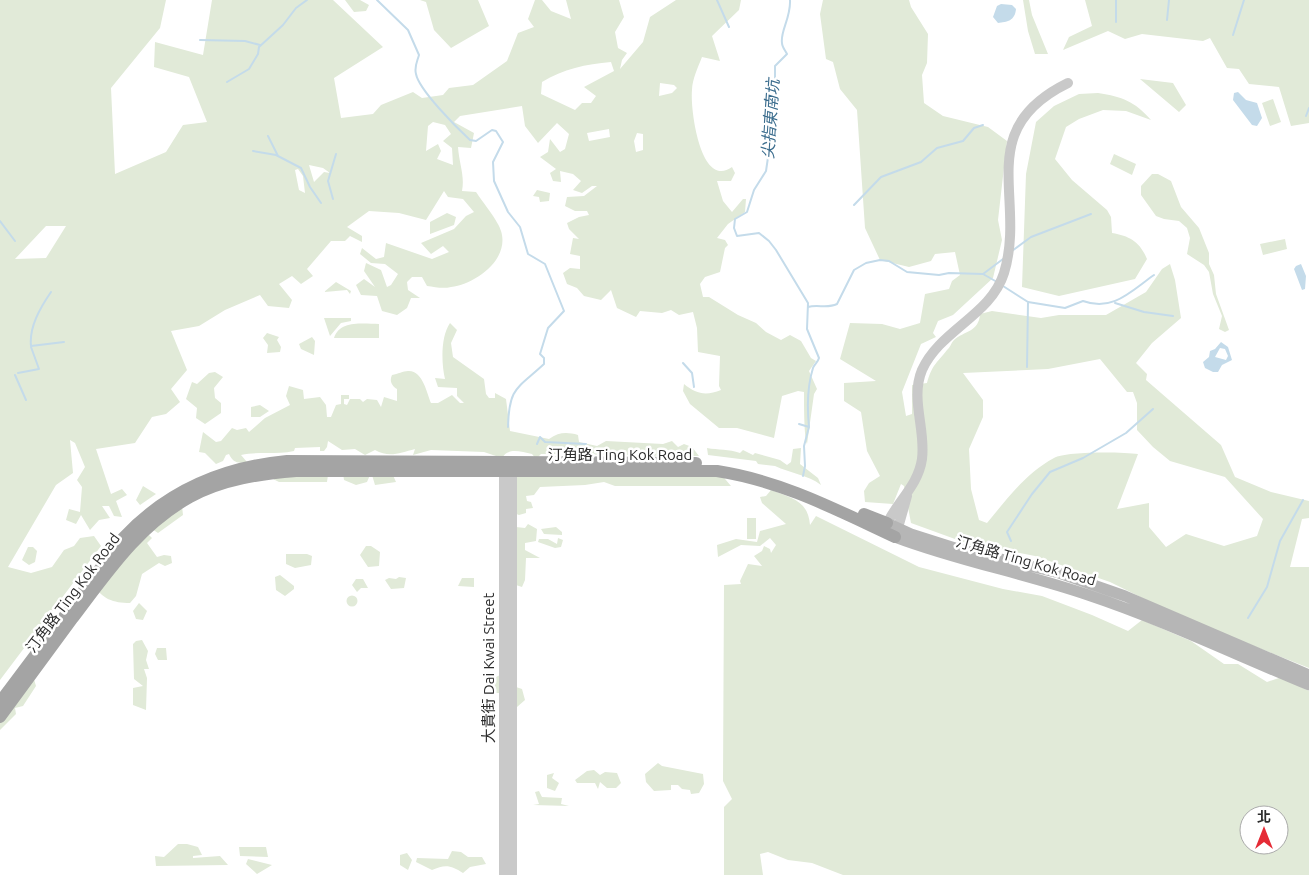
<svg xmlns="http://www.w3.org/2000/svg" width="1309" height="875" font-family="Ubuntu,'Noto Sans TC',sans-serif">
<rect width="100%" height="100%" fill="#fff"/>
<path fill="#e1ead8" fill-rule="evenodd" d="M0 0H166L160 28 111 88 115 174 166 152 183 125 207 122 189 77 154 67 155 42 203 55 212 0H333L383 47 334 78 341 118 373 114 381 105 413 92 422 98 443 95 449 88 473 85 507 61 518 33 534 27 528 19 535 0H542L551 11 571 19 566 0H619L624 17 615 32 618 48 627 53 622 60 620 69 643 42 650 17 676 0H741L739 10 712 36 720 61 702 57C698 67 692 80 692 90 690 110 701 190 732 167L735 173 731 181H717L723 201 732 212 743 199H746L745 212 728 224 717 238 725 240 728 245 725 248 720 272 705 277 700 284 703 297H709L738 315 756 323 766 332 781 340 790 335 801 341 811 358 816 361 809 371 817 389 814 394 807 444C804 438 804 402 804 392L798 391 782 396 774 438 737 428H719L690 404 683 391 684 384C696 394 706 396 721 390L719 386 720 356 698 352 697 328 693 312 679 315 671 310 662 313 640 311 636 317 617 308 611 290 601 300 584 296 577 288 567 284 563 273 570 268 580 269V256L570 254 573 238 579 239 569 229 567 223 579 217 589 215 587 211H575L565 206 567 197 584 196 597 186H592L582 193 573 190 581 181 573 174 560 171 561 182 553 181 550 173 556 169 540 157 548 152 550 139 560 152 565 149 569 134 557 123 538 143 525 126 522 106 460 116 454 122 474 133 471 148 458 147C459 163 465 176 462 191L476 192C482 201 499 222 501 231 510 259 476 284 451 287 443 289 435 287 427 286L422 277H412L407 282 408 290 420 298H411L407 308 397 315 382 311 377 296 361 295 356 285 364 279 375 287 364 271 366 263 381 270 387 287 391 285 398 274 385 264 371 263 360 254 362 248 376 259 384 257 386 243 432 259 449 252 443 246 431 254 421 243 454 229 466 216 474 212 463 199 448 197 444 191 426 220 399 213 369 211 347 227 362 236V242L350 236 345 241H331L307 269 313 276 301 284 292 276 279 284 292 300 289 308 268 306 260 295 225 310 199 326 171 331 187 370 171 389 180 402 166 414 152 417 135 443 96 449 111 494 122 489 127 495 116 501 122 517 114 516 109 506H102L110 518 99 520 90 530 81 515 76 524 66 520 69 509 80 512 82 487 77 480 85 467 75 443 70 440 73 473 56 485 8 567 31 573 52 567 64 550 74 546 80 538 94 536 101 546 0 680ZM611 62 614 71 584 87 596 96 591 103H582L575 110 541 94 542 82C563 69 586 64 611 62ZM660 83 674 85 677 88 672 93 659 96ZM433 122 445 125 451 134 443 141 452 148 453 165 437 159 441 151 438 144 426 151 428 126ZM609 129 610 137 589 141 587 133ZM637 133 643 134V150L636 152 634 141ZM309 165 323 168 330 173 324 172 314 182ZM298 169 303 176 305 193 299 190 295 170ZM46 226H66L46 258 15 259Z
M345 0H360L369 5 366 11 354 12Z
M420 0H478L489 26 451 48 434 30 426 2Z
M823 0H909L911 7 928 34 927 63 922 75 924 103 943 116 988 127 1007 141 998 220 1002 240 993 278 953 315 938 321 933 333 936 337 921 344 902 392 906 416 912 414V385L927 383C932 365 936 364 947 350 950 348 951 343 954 340 964 331 979 332 980 314L992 311 1041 318 1059 315H1106L1146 292 1162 269 1170 264 1175 280 1181 318 1152 343 1136 363 1147 374 1146 380 1221 445 1235 477 1271 492 1309 501V518L1302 519 1290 567H1309V668L1179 616 1110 582 1035 556 995 548 977 547 911 523 904 486 901 484 893 504 865 502 864 491 869 483 880 476 867 451 861 412 844 401V383L876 381 840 359 850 323 882 324 900 329 920 323 925 294 949 289 952 281 960 275 955 252 935 254 931 261 909 267 880 260 865 228 857 110 840 89 833 62 826 59 820 14ZM1100 359 1127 392H1133L1137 403V430L1153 447 1170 461 1225 477 1263 519 1257 536 1224 546 1186 534 1166 547 1149 527V503L1117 509 1138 454C1123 452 1066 451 1054 458 1026 473 1007 499 987 523L979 520 971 489 969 449 983 417V400L963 373 1048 369Z
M1023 0H1029L1032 15 1048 54H1035L1028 31Z
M1085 0H1309V123L1291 126 1279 87 1249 84 1239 69 1227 68 1210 38 1203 41 1142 34 1125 39 1108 31 1063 50 1069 37 1092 26Z
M1140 79 1173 83 1186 105 1179 112Z
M1098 93C1123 97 1134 101 1151 120L1126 111 1103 110 1079 119 1066 127 1055 159 1072 180 1107 210 1111 217 1112 233C1130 236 1140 242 1147 259L1135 279 1059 296 1022 287 1026 174 1036 122 1054 106 1079 94Z
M1273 99 1281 122 1270 126 1262 103Z
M1114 154 1136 164 1132 175 1110 164Z
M1152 174H1158L1171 181 1181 207 1199 228 1209 253V264L1214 275 1216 294 1229 330 1225 332 1219 329 1222 316 1213 294 1209 272 1204 265 1187 254 1190 238 1187 228 1179 221 1164 219 1156 216 1141 195V186Z
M537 190 550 193 549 201 540 202 539 197 533 196Z
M447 213 456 217 454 225 430 234V222Z
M1285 239 1287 249 1263 255 1260 244Z
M336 282 351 291 350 294 347 290 324 292Z
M324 318H351V321L341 323 330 336Z
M450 323 457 330 451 343 453 357 484 379 486 394 489 398H495V393L506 399 510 431 549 439C559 432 567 432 578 435L579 442 597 446 606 441 663 444 672 441 678 447 684 444 692 447 699 456H680L677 450 672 456 567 454 565 449 560 447 557 454H541L536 459 532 454C521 452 508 447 502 458L484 452 431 450 413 455 415 449C400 453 389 458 375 450L365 455 355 449 342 450 328 441 327 447 324 451H320V447L295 448 294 451C276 455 259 451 241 455L247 462C237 464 233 462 229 454L226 455 223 461 216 464 205 453 199 452 203 432 216 442 221 441 232 428 237 430 246 428 249 432 265 418 290 405 286 396 289 386 303 390 304 399 320 397 326 405 327 417H331L336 405 341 404V395H349V399H344V404L347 405 350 399H360L363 402 367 399 377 400 381 407 384 397 397 401V389C392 386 389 381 392 375 398 374 403 371 408 371 423 370 427 394 431 403H438L452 395 460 403H464L457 396V388L438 387 435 378 445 379C441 362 441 336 450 323Z
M379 324V338H334C340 320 363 324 379 324Z
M267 333 279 337 277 340 281 347 280 352 267 353 268 345 263 338Z
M312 337 315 341 314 355 301 349 299 344Z
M215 372 223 377 214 388 215 398 221 403V413L205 424 196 418 197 408 186 399 192 382 197 384 209 373Z
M260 405 269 411 260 417H251V407Z
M707 448C718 450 729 449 740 453L743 450 753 455 755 453 780 460 787 465 791 462 793 449 801 448 800 464 818 478 821 485C808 475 790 473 775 466L758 464 756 461 708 455Z
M275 468 328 475 327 482H279L273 479Z
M513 468 720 473 731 486H615L604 482 585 485 540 487 534 495 526 496 527 501 531 502 533 508 526 509V513L519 515 511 512Z
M343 473 370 475 367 482 356 485 344 480Z
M392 473 396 482 375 485 372 475Z
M143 486 156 494 140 505 136 500Z
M771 490C791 498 808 500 810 525L816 516 919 567 1003 589 1042 596 1092 615 1128 631 1142 620 1191 641 1224 664H1238L1267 682 1282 677 1309 691V875H843L812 863 788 860 768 852 760 854 763 875H724V807L732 799 723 781 724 585 741 584 740 581 748 564 762 566 754 556 762 551 764 546 770 549 771 553 776 545 770 538 760 546 741 545 718 557 717 545 736 539 757 542 760 531 786 524 762 503 760 497 766 496ZM1249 815H1279V845H1249Z
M182 506 183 515 158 533 152 529Z
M747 518H756V539H747Z
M528 524 537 529 536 541 525 543V550L540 558H526L525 580 522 587 513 584 516 527 525 528Z
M556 527 562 532V535L544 534 541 529Z
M147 533 152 538 147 543 157 557 164 555 171 556 172 563 165 566 159 563 142 574 136 596 130 603C113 603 102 599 93 584Z
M558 538 563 540 561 547 555 548 538 542 539 539H548L557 544Z
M366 546H371L380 552 379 566 368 567 360 555Z
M28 547H33L37 551 35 562 29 565 22 560Z
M286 554H307L312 556 311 565 295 568 286 564Z
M280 575 294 586V589L285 596 276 590 275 577Z
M399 577 406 578 404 588 391 589 385 580 389 578 396 579Z
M462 578H474V587L458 586Z
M356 579H363L368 588H361L357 592 352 585Z
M346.5 601a5.5 5.5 0 1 1 11 0a5.5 5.5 0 1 1-11 0Z
M139 603 147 611 143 620 136 619 133 611Z
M142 640 148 651 146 660 149 669H144L147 678 146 710 133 705V688L143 686 134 679 133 644 136 641Z
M157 648H166L167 660H158L155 654Z
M500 675 504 693H493L492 679Z
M33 676 36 686 23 706 15 708 16 714 0 730V711Z
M516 687 522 689 525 700 517 707 512 704Z
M658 763 662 766 703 774 704 784 699 793 691 794 690 790 682 789 678 785H671V790L654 791 646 782 645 774Z
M594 770 600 775 605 772 617 773 621 783 616 788H607L600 782 598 789 595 783H577L575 780 587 771Z
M554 773 552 778 559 783 555 791 547 788V775Z
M539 791 542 797 562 798 561 804 569 806 533 805 539 804 535 792Z
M178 844H187L198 847 202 855 193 856V858L220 856 228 865 156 866 155 856 164 857Z
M239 847H266L268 857 240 856Z
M452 851 461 852 468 857H482L486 864 470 867 463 873C451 865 445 864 432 870L416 862 417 858 448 859Z
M407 853 412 860 408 870 400 865V855Z
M248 859 272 865 257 874 246 864Z"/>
<path fill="#c4dbea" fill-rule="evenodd" d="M1001 4 1012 5 1016 9C1015 21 1007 22 998 23L993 17 997 6Z
M1238 92 1246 100 1257 103 1262 118 1257 126 1252 125 1233 100 1234 93Z
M1301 264 1306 276 1305 289 1302 290 1294 269 1296 266Z
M1221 342 1228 347 1232 360 1222 365 1218 372H1213L1205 368 1203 362 1209 357 1210 351 1215 349ZM1220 348 1225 349 1228 356 1226 360 1215 357Z"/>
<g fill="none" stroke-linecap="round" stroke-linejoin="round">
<path stroke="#c4dbea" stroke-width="2" d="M377 0 408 30 419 55C417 62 414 67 416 74 419 90 457 128 470 140L476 141 492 130 496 131 503 142 493 162 494 181 508 212 520 227 528 254 545 264 564 311 548 328 540 354 544 358V364C517 389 509 387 508 427
M717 0 729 27
M790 0C791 18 780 31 782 43 782 47 785 50 787 54L775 66V79L771 85 768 110 767 124 771 137 766 171 754 190 747 212 735 219 734 228 737 236 759 233 769 241 776 250 808 303 807 329 819 358C818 362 814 365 813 368 807 387 807 407 809 427
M1116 0V22
M1167 20 1169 0
M1233 35 1244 0
M200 40 245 41 260 45
M227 82 249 69 258 54 259 47 283 25 296 8 307 0
M1306 116 1309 108
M268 136 278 156
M253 151 276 155 301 168 310 187 321 203
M333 199 328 181 336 154
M854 205 881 177 921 162 937 148 963 141 974 128 983 125
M0 221 15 241
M1012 251 1031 237 1091 214
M983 274 997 282
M1003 286 1028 302 1065 308 1083 301C1113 312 1131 291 1154 275
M51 292C40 308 29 327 31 346L64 342
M1115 303 1144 312 1173 316
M808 307C818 304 827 309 837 304L854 270 866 263 880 260 889 261 907 272 939 275 949 273 983 274 1003 259
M683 363 692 373 694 387
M1027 367 1028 302
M18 373 39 369 31 347
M15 375 26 400
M799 424 809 427 804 446 805 466 803 476
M537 444 540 437 545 442 586 444
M1011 541 1007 532 1032 494 1050 472 1083 458 1126 433 1153 409
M1248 618 1267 587 1280 541 1303 500"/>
<path stroke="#c9c9c9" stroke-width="10" d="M512 464V875
M885 528C895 503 918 487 922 459 926 429 910 399 922 370 940 330 991 315 1004 273 1027 198 972 130 1068 83
M896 535 907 496
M504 875V465"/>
<path stroke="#b6b6b6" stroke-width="11" d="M887 523 911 534 955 548 1059 573 1125 596 1309 675
M895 537C958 561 1024 573 1088 595 1163 620 1236 655 1309 685"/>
<path stroke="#a4a4a4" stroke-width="12" d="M864 514 887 523
M0 702 123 538C167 491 223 467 287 461L696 463
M0 717C24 684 48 652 72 619 107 573 138 526 190 497 223 479 260 474 296 471H717C782 481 837 510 895 537"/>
</g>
<g text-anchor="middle" stroke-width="5" stroke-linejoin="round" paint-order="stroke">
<g font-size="15" fill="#2c2c2c" stroke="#fff">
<text x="620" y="460">汀角路 Ting Kok Road</text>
<text transform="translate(1026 561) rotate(16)" y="5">汀角路 Ting Kok Road</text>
<text transform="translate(73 593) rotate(-53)" y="5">汀角路 Ting Kok Road</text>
<text transform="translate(489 668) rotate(-90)" y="5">大貴街 Dai Kwai Street</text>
</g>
<g font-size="16" font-style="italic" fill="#3a6c8d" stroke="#fff">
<text transform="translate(770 119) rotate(-86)" y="6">尖指東南坑</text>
</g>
</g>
<g transform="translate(1264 830)"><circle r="24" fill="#ffffff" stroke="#ababab"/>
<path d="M0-4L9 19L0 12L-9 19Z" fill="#e52b36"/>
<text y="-8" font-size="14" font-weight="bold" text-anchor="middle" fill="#2c2c2c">北</text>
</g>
</svg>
